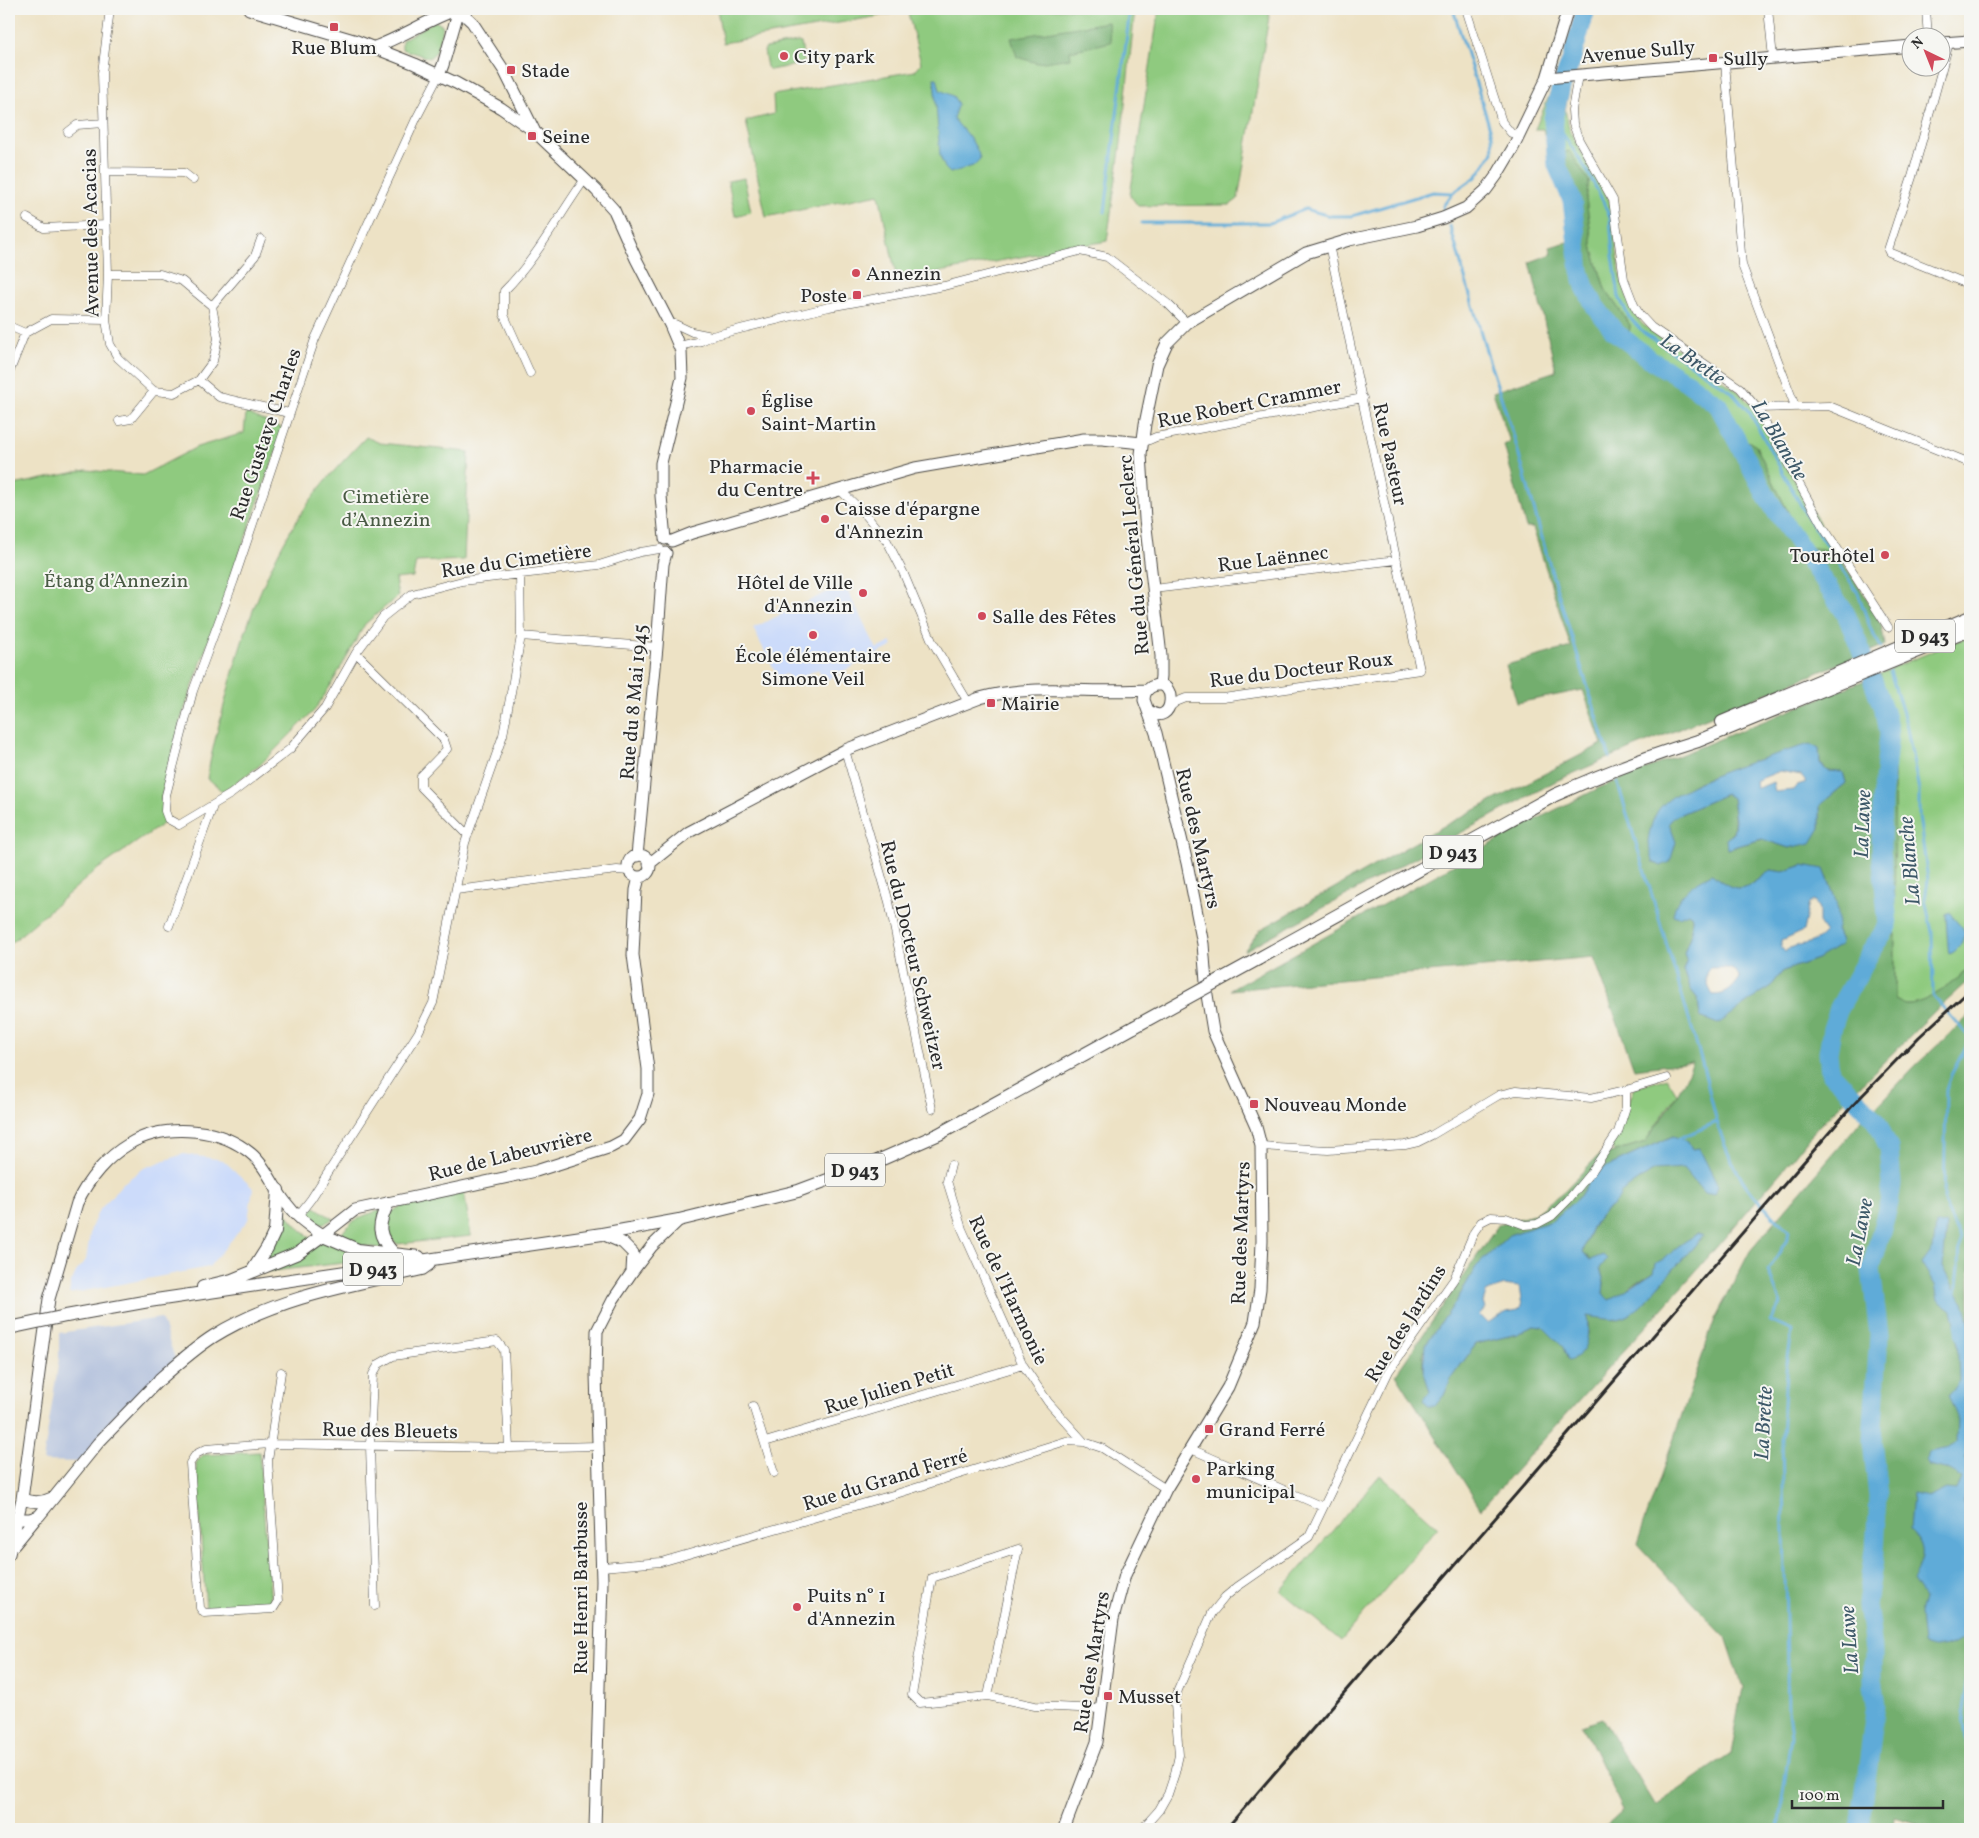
<svg xmlns="http://www.w3.org/2000/svg" width="1979" height="1838" font-family="Vollkorn,serif">
<rect width="100%" height="100%" fill="#f6f6f2"/>
<filter id="ink" filterUnits="userSpaceOnUse"><feTurbulence type="fractalNoise" baseFrequency=".02" numOctaves="2"/><feDisplacementMap in="SourceGraphic" scale="10" xChannelSelector="R" yChannelSelector="G"/><feConvolveMatrix kernelMatrix="1 2 1 2 8 2 1 2 1" color-interpolation-filters="sRGB"/></filter>
<filter id="wash" filterUnits="userSpaceOnUse"><feTurbulence type="fractalNoise" baseFrequency=".0096" numOctaves="4" result="noise"/><feDisplacementMap in="SourceGraphic" scale="20" xChannelSelector="R" yChannelSelector="G"/><feGaussianBlur stdDeviation="1.12" result="paint"/><feColorMatrix in="noise" values="0 0 0 0 0 0 0 0 0 0 0 0 0 0 0 0 0 1.4 0 .05"/><feComposite in="paint" operator="in"/></filter>
<g filter="url(#wash)">
<rect width="100%" height="100%" fill="#ede2c5"/>
<path fill="#ccdbfa" d="M844 584 877 649 891 642 893 646 824 681 818 669 791 683 786 674 778 678 753 628Z
M183 1154 223 1160 253 1188 248 1220 209 1267 69 1294 71 1283 76 1272 86 1260 91 1228 98 1212 122 1184 144 1168Z"/>
<path fill="#b8c5de" d="M161 1318 177 1364 82 1462 43 1461 59 1359V1333Z"/>
<path fill="#8fca7f" stroke="#5d7a55" d="M717 9H890L891 14 723 43Z
M907 9H1135L1121 143 1107 241 897 280 879 194 766 217 746 121 774 114 773 95 915 71 921 63Z
M1159 9H1267L1270 11 1238 199 1230 205 1138 206 1130 195Z
M435 21 443 26 436 52 429 58 402 49V40Z
M798 42 801 43 804 61 801 64 770 70 767 67 764 51 766 48Z
M1552 89 1569 91 1565 110 1570 132 1610 201 1621 279 1632 310 1642 324 1738 391 1752 406 1836 552 1810 547 1789 514 1756 446 1741 437 1719 402 1629 338 1630 325 1605 289 1593 250 1586 199 1589 181 1569 151 1555 157 1551 147H1548L1543 129H1535Z
M744 178 751 212 735 216 728 181Z
M246 413 284 429 181 719 161 799 167 821 95 871 9 945V486L86 470 143 475 197 447 244 433Z
M366 437 380 443 469 452 464 560 416 562 413 577 395 579 398 596 365 624 331 685 314 711 259 766 222 792 216 785 207 779C211 752 219 725 226 698 246 620 274 542 327 479 339 465 353 451 366 437Z
M1970 636V968C1955 981 1927 1005 1906 1004 1902 1003 1898 1000 1895 999L1894 720 1880 674 1902 664Z
M1667 1078 1677 1094 1645 1142 1615 1151 1609 1146 1635 1088Z
M464 1191 471 1236 398 1244 386 1237 383 1225 389 1214 401 1206Z
M312 1205 333 1219C324 1224 318 1226 309 1220L307 1213Z
M281 1207 300 1229 313 1240 261 1265Z
M382 1210 384 1249 344 1242 341 1235C351 1219 364 1215 382 1210Z
M324 1240 355 1254 353 1262 263 1272Z
M259 1452 271 1605 206 1610 196 1463 203 1455Z
M1380 1475 1438 1527 1341 1641 1281 1591Z"/>
<path fill="#73ae6e" stroke="#4f6c4c" fill-rule="evenodd" d="M1108 22 1111 42 1070 51 1071 58 1037 63 1017 57 1011 38Z
M1569 151 1589 181 1586 199 1593 250 1605 289 1630 325 1629 338 1719 402 1741 437 1756 446 1789 514 1810 547 1836 552 1866 597 1881 624 1885 645 1606 759 1556 781 1244 951 1260 930 1442 827 1602 744 1583 690 1517 703 1506 665 1571 647 1533 528H1526L1504 445 1510 442 1493 392 1556 371 1530 262 1552 254 1550 247 1574 240 1566 190 1553 157Z
M1880 674 1894 720 1895 999C1898 1000 1902 1003 1906 1004 1927 1005 1955 981 1970 968V979L1936 1010 1815 1130 1793 1158 1696 1271 1481 1509 1396 1374 1499 1224 1533 1215 1564 1191 1597 1157 1645 1142 1670 1107 1684 1082 1693 1062 1634 1069 1594 957 1230 990 1529 823 1599 788ZM1819 749 1820 763 1827 771 1843 772 1846 783 1820 805V828L1789 848 1763 839 1727 849C1736 829 1735 819 1732 797L1726 794 1674 817 1669 823 1667 801 1698 782 1757 760ZM1803 865 1824 870 1833 891 1836 930 1841 941 1817 959 1783 971 1772 985 1740 1008 1700 1017 1698 999 1691 990 1684 970 1687 962 1684 953 1692 931V916L1688 913 1712 875C1739 897 1745 889 1771 870L1783 872ZM1673 1136 1692 1149 1704 1193 1683 1167 1654 1170 1620 1193C1619 1204 1607 1208 1600 1216 1591 1227 1587 1239 1583 1252L1591 1261 1603 1255 1600 1268 1604 1282 1603 1294 1609 1300 1623 1294 1631 1286 1654 1272 1662 1261 1672 1254 1675 1249 1698 1234 1703 1236 1641 1306 1617 1320 1587 1316 1589 1332 1568 1360 1563 1347 1543 1327 1533 1326 1517 1334 1476 1344 1452 1377 1444 1395 1423 1400 1430 1391 1423 1370V1352L1456 1302 1476 1267 1509 1235 1552 1221 1580 1196 1594 1173Z
M1970 1015V1829H1936L1894 1817 1893 1829H1602L1623 1810 1582 1725 1602 1718 1655 1806 1731 1754 1743 1688 1726 1637 1637 1544 1715 1319 1750 1251 1865 1116 1874 1110 1914 1067Z"/>
<path fill="#5fabd8" stroke="#456b82" fill-rule="evenodd" d="M934 78H937L940 90 953 96 958 104 953 118C963 131 977 143 980 159L973 166 950 173 945 168 940 156Z
M1810 744 1819 749 1820 763 1827 771 1843 772 1846 783 1820 805V828L1811 843 1789 848 1762 839 1727 849 1726 839 1733 834 1735 820 1732 798 1726 794 1674 817 1669 823 1676 842 1670 862 1661 866 1653 862C1652 856 1649 849 1648 843 1648 836 1652 821 1656 814 1670 783 1777 754 1810 744ZM1780 771 1801 775 1807 782 1797 785 1793 790 1775 792 1773 782 1761 787 1756 788 1755 781Z
M1803 865 1824 869C1831 888 1843 911 1836 930L1841 941 1840 945 1817 959 1783 971 1772 985 1718 1024 1700 1017 1698 999 1691 990 1684 970 1687 962 1684 953 1692 931V916L1688 913 1679 917 1673 915C1677 893 1694 883 1712 874 1739 897 1745 889 1771 870L1783 872ZM1814 901 1819 909V923L1825 932C1811 949 1798 940 1785 952L1781 947V941L1803 931 1809 903ZM1709 968C1722 968 1734 965 1740 978 1732 989 1727 995 1713 995 1708 987 1704 977 1709 968Z
M1950 912C1954 921 1962 925 1965 934 1962 942 1958 952 1949 954 1948 951 1946 919 1946 914Z
M1673 1136 1688 1141 1692 1149 1699 1148 1718 1186 1715 1195 1704 1193 1683 1168 1654 1170 1621 1193C1619 1204 1607 1208 1600 1216 1591 1226 1587 1239 1583 1252L1590 1260 1603 1255 1607 1259 1600 1268 1604 1282 1603 1294 1609 1300C1625 1293 1638 1282 1654 1272L1656 1263C1668 1259 1669 1254 1676 1248 1683 1242 1691 1238 1698 1234L1703 1236 1641 1306C1619 1324 1613 1320 1587 1316 1589 1334 1589 1354 1568 1360L1563 1347 1543 1327 1533 1326 1517 1334 1476 1344 1452 1377 1444 1395 1435 1406H1428L1423 1400 1430 1391 1423 1370 1425 1345 1456 1302 1476 1267 1509 1235 1552 1221 1580 1196 1594 1173ZM1503 1285 1519 1287 1522 1306 1518 1310 1507 1312 1487 1323 1479 1315 1485 1308 1483 1303 1486 1293Z
M1947 1224 1943 1266 1954 1288 1964 1302 1970 1326V1393L1963 1399 1970 1412V1452L1965 1457C1975 1472 1967 1487 1962 1503L1968 1516 1970 1531V1633C1953 1644 1944 1652 1923 1644L1920 1614 1924 1598 1913 1581C1923 1558 1929 1548 1909 1529L1912 1494 1930 1497 1946 1489 1956 1490 1961 1477 1949 1470 1929 1465 1926 1460 1928 1452 1949 1448 1956 1442 1957 1417 1948 1394 1959 1382 1957 1332 1952 1311 1938 1300 1935 1285 1922 1264 1933 1249 1936 1225Z"/>
<g fill="none" stroke-linecap="round" stroke-linejoin="round">
<path stroke="#5fabd8" stroke-width="3" d="M1553 119 1586 169 1603 201 1610 218 1613 256 1619 297 1629 317 1644 333 1732 392 1750 413 1808 518 1858 593 1871 630 1881 647
M1105 212 1130 9
M1445 213 1443 206 1453 193 1476 177 1485 164 1493 152 1492 135 1453 9
M1142 223H1270L1305 209 1330 216H1352L1433 192 1453 193
M1450 226 1487 354 1514 437 1553 577 1610 758
M1890 671 1906 723 1919 790V816L1928 880 1925 899 1932 932 1933 996 1970 1038
M1617 781C1645 871 1672 962 1699 1052 1711 1092 1716 1135 1737 1171 1748 1191 1771 1215 1789 1231L1786 1241 1768 1271 1781 1304 1770 1321 1792 1331 1786 1371 1782 1438 1788 1712 1791 1736 1778 1829
M1680 1138 1717 1122
M1956 1293 1959 1267 1960 1238 1944 1203 1946 1090 1951 1075 1970 1039
M1956 1324 1958 1337
M1968 1631 1969 1671 1963 1708 1970 1759"/>
<path stroke="#5fabd8" stroke-width="19" d="M1586 9 1571 61 1561 87 1553 119 1557 165 1572 200 1580 271 1585 287 1595 306 1615 332 1654 362 1687 382 1718 405 1768 499 1846 614 1862 653
M1860 1829 1876 1703 1873 1686V1649L1867 1604 1875 1551 1878 1496 1872 1440 1879 1335 1871 1269 1889 1203 1892 1184 1889 1148 1876 1120 1830 1072 1828 1053 1832 1029 1839 1008 1874 946 1888 926 1881 850 1882 800 1889 734 1886 717 1873 681"/>
</g>
</g>
<g filter="url(#ink)">
<g fill="none" stroke-linecap="round" stroke-linejoin="round">
<g stroke="#484642" stroke-width="9">
<path id="street" d="M1466 9 1502 122 1511 133 1518 135
M1768 9 1773 58
M1926 9 1928 38
M1949 43 1912 177 1888 250 1889 252 1970 285
M1725 63 1742 265 1795 406
M439 75 416 119 315 339 234 580 193 691 166 795 165 811 168 819 179 825 231 794 290 749 325 708 356 653 383 617 412 594 462 581 599 565 640 552 660 549
M1578 75 1572 110 1573 124 1579 140 1613 200 1624 279 1634 305 1639 314 1651 327 1740 388 1757 408 1822 525 1888 627
M68 132 77 125 103 123
M106 172 184 173 193 180
M27 218 44 228 106 225
M108 274H160L182 281 212 306 218 338 213 361 199 380 174 393 154 391 118 358 110 344 106 320 108 274 102 73 110 9
M212 306 255 256 261 239
M670 325 675 324 692 332 712 336
M9 326 25 333 51 319 106 320
M679 346 701 341 712 336 829 307 944 286 1080 251 1107 257 1168 304 1187 323
M9 373 25 333
M530 373 504 315V291C537 258 558 217 585 179
M199 380 219 397 289 413
M1757 408 1829 406 1970 463
M119 421 131 419 154 391
M1142 443 1156 437 1363 398
M841 491 865 514 887 541 903 572 932 641 968 702
M1153 589 1397 560
M521 636 657 647
M356 653 444 740 447 749 421 776V787L468 835
M1169 708 1176 702 1186 698H1223L1420 670 1329 245
M845 750 889 902 932 1109
M456 890 617 870 629 871
M169 926 213 806
M1261 1146 1328 1150 1405 1145 1418 1142 1432 1135 1499 1095 1516 1091 1591 1098 1626 1090 1667 1078
M951 1165 947 1181 962 1229 1023 1365 1048 1402 1084 1442
M297 1217 311 1199 418 1033 433 1003 465 843 503 735 510 698 521 636 520 575
M281 1372 268 1461 278 1601 273 1609 204 1613 200 1608 190 1463 196 1454 206 1449 270 1444 509 1448
M753 1406 774 1473
M765 1442 1023 1365
M1191 1449 1323 1507
M602 1567 661 1562 896 1494 1066 1441 1084 1442 1102 1448 1166 1489
M375 1606 370 1446 373 1374 379 1364 393 1356 497 1341 504 1350 509 1448 598 1446
M988 1696 1018 1549 932 1578 912 1695 920 1703 988 1696 1035 1706 1100 1709
M1142 1829 1159 1810 1168 1794 1175 1773 1179 1755 1175 1704 1178 1690 1212 1613 1225 1597 1237 1587 1309 1537 1389 1371 1454 1279 1474 1232 1481 1222 1491 1217 1506 1218 1525 1225 1537 1224 1552 1216 1568 1200 1592 1171 1618 1132 1626 1107V1090"/>
</g>
<g stroke="#484642" stroke-width="13">
<path id="secondary" d="M249 9 357 41 415 64 456 83 501 108 534 131 596 190 614 210 636 259 670 325 681 351 682 378 661 463V496L665 539
M458 9 472 22 505 72 534 130
M1942 43 1970 41
M375 47C404 36 429 19 458 9
M439 75 443 65 459 9
M1547 78 1912 46
M672 541 692 533 915 468 1084 439H1102L1142 443
M1160 685 1161 676V656L1145 519 1141 454 1145 424 1157 365 1167 343 1187 323 1306 253 1349 240 1417 226 1443 218 1466 208 1486 190 1497 175 1513 148 1547 78 1568 9
M628 866a11 11 0 1 1 22 0a11 11 0 1 1-22 0Z
M637 856 657 647 663 564 666 553
M649 864 689 832 845 750 980 698C1034 683 1091 694 1146 690
M602 1234 623 1243 633 1253 632 1271
M22 1499C33 1503 42 1503 52 1498
M18 1519H30L39 1516 98 1443 160 1379
M14 1545 37 1517
M9 1554 22 1499 49 1299 77 1203C88 1179 107 1157 129 1144 162 1124 214 1127 245 1149 265 1162 272 1185 286 1203 296 1217 308 1226 323 1235L355 1210 536 1171 611 1147 624 1140 640 1119 648 1094V1069L633 955 636 890 639 877
M595 1829 602 1581 596 1373 597 1331 613 1300 632 1272 652 1246 679 1220
M1064 1829 1097 1742 1113 1619 1125 1575 1166 1489 1228 1387 1255 1322 1260 1289 1262 1241 1261 1146 1256 1127 1213 1031 1207 995 1203 944 1187 863 1156 733 1144 700C1144 694 1146 690 1151 687 1179 673 1175 731 1148 710"/>
</g>
<g stroke="#484642" stroke-width="14">
<path id="primary" d="M1722 722 1970 617
M1258 959 1555 795C1602 774 1649 756 1698 741L1970 630
M388 1203C377 1226 377 1235 394 1254
M253 1270 267 1248 275 1231 278 1190
M203 1287 232 1280 298 1253 323 1235 358 1250 419 1257
M66 1316 149 1301 602 1234 679 1220 798 1191 873 1163 939 1134 1134 1027
M160 1379C177 1364 195 1348 214 1336 277 1297 351 1285 422 1269L429 1264"/>
</g>
<use href="#street" stroke="#fff" stroke-width="8"/>
<use href="#secondary" stroke="#fff" stroke-width="11"/>
<use href="#primary" stroke="#fff" stroke-width="12"/>
<path stroke="#2b2b2b" stroke-width="3" d="M1226 1829 1854 1104 1919 1037 1970 990"/>
<g stroke="#484642" stroke-width="14" stroke-linecap="butt">
<path id="primary-bridge" d="M1134 1027 1258 959
M9 1328 66 1316"/>
</g>
<use href="#primary-bridge" stroke="#fff" stroke-width="12"/>
</g>
</g>
<g fill="#d1495b" stroke="#f6f6f2" stroke-width="2">
<rect x="329" y="22" width="10" height="10" rx="2.5"/>
<circle cx="784" cy="56" r="5"/>
<rect x="1708" y="53" width="10" height="10" rx="2.5"/>
<rect x="506" y="65" width="10" height="10" rx="2.5"/>
<rect x="527" y="131" width="10" height="10" rx="2.5"/>
<circle cx="856" cy="273" r="5"/>
<rect x="852" y="290" width="10" height="10" rx="2.5"/>
<circle cx="751" cy="411" r="5"/>
<path d="M810.5 470.5h5v5h5v5h-5v5h-5v-5h-5v-5h5z"/>
<circle cx="825" cy="519" r="5"/>
<circle cx="1885" cy="555" r="5"/>
<circle cx="863" cy="593" r="5"/>
<circle cx="982" cy="616" r="5"/>
<circle cx="813" cy="635" r="5"/>
<rect x="986" y="698" width="10" height="10" rx="2.5"/>
<rect x="1249" y="1099" width="10" height="10" rx="2.5"/>
<rect x="1204" y="1424" width="10" height="10" rx="2.5"/>
<circle cx="1196" cy="1479" r="5"/>
<circle cx="797" cy="1607" r="5"/>
<rect x="1103" y="1691" width="10" height="10" rx="2.5"/>
</g>
<g text-anchor="middle" stroke-width="4" stroke-linejoin="round" paint-order="stroke">
<g fill="#f6f6f2" stroke="#686867" stroke-width="1">
<rect x="1895" y="619.5" width="60" height="33" rx="4"/>
<rect x="1423" y="835.5" width="60" height="33" rx="4"/>
<rect x="825" y="1153.5" width="60" height="33" rx="4"/>
<rect x="343" y="1252.5" width="60" height="33" rx="4"/>
</g>
<g font-size="19" font-weight="bold" fill="#2b2b2b">
<text x="1925" y="643">D 943</text>
<text x="1453" y="859">D 943</text>
<text x="855" y="1177">D 943</text>
<text x="373" y="1276">D 943</text>
</g>
<g font-size="20" fill="#2b2b2b" stroke="#f6f6f2" text-anchor="start">
<text x="334" y="54" text-anchor="middle">Rue Blum</text>
<text x="794" y="63">City park</text>
<text x="1723" y="65">Sully</text>
<text x="521" y="77">Stade</text>
<text x="542" y="143">Seine</text>
<text x="866" y="280">Annezin</text>
<text x="847" y="302" text-anchor="end">Poste</text>
<text x="761" y="407">Église<tspan x="761" dy="23">Saint-Martin</tspan></text>
<text x="803" y="473" text-anchor="end">Pharmacie<tspan x="803" dy="23">du Centre</tspan></text>
<text x="835" y="515">Caisse d'épargne<tspan x="835" dy="23">d'Annezin</tspan></text>
<text x="1875" y="562" text-anchor="end">Tourhôtel</text>
<text x="853" y="589" text-anchor="end">Hôtel de Ville<tspan x="853" dy="23">d'Annezin</tspan></text>
<text x="992" y="623">Salle des Fêtes</text>
<text x="813" y="662" text-anchor="middle">École élémentaire<tspan x="813" dy="23">Simone Veil</tspan></text>
<text x="1001" y="710">Mairie</text>
<text x="1264" y="1111">Nouveau Monde</text>
<text x="1219" y="1436">Grand Ferré</text>
<text x="1206" y="1475">Parking<tspan x="1206" dy="23">municipal</tspan></text>
<text x="807" y="1602">Puits n° 1<tspan x="807" dy="23">d'Annezin</tspan></text>
<text x="1118" y="1703">Musset</text>
</g>
<g font-size="20" fill="#2b2b2b" stroke="#f6f6f2">
<text transform="translate(1638 51) rotate(-5)" y="7">Avenue Sully</text>
<text transform="translate(90 233) rotate(-91)" y="7">Avenue des Acacias</text>
<text transform="translate(1249 403) rotate(-11)" y="7">Rue Robert Crammer</text>
<text transform="translate(265 434) rotate(-71)" y="7">Rue Gustave Charles</text>
<text transform="translate(1391 454) rotate(78)" y="7">Rue Pasteur</text>
<text transform="translate(1133 555) rotate(-95)" y="7">Rue du Général Leclerc</text>
<text transform="translate(1273 558) rotate(-7)" y="7">Rue Laënnec</text>
<text transform="translate(516 560) rotate(-8)" y="7">Rue du Cimetière</text>
<text transform="translate(1301 669) rotate(-7)" y="7">Rue du Docteur Roux</text>
<text transform="translate(633 702) rotate(-85)" y="7">Rue du 8 Mai 1945</text>
<text transform="translate(1199 838) rotate(77)" y="7">Rue des Martyrs</text>
<text transform="translate(914 955) rotate(77)" y="7">Rue du Docteur Schweitzer</text>
<text transform="translate(510 1154) rotate(-14)" y="7">Rue de Labeuvrière</text>
<text transform="translate(1240 1233) rotate(-88)" y="7">Rue des Martyrs</text>
<text transform="translate(1009 1290) rotate(65)" y="7">Rue de l'Harmonie</text>
<text transform="translate(1405 1323) rotate(-58)" y="7">Rue des Jardins</text>
<text transform="translate(889 1388) rotate(-17)" y="7">Rue Julien Petit</text>
<text transform="translate(390 1430) rotate(1)" y="7">Rue des Bleuets</text>
<text transform="translate(885 1479) rotate(-17)" y="7">Rue du Grand Ferré</text>
<text transform="translate(580 1588) rotate(-90)" y="7">Rue Henri Barbusse</text>
<text transform="translate(1091 1662) rotate(-81)" y="7">Rue des Martyrs</text>
</g>
<g font-size="20" fill="#495b44" stroke="#f6f6f2">
<text x="386" y="503">Cimetière<tspan x="386" dy="23">d’Annezin</tspan></text>
<text x="116" y="587">Étang d’Annezin</text>
</g>
<g font-size="21" font-style="italic" fill="#3d5868" stroke="#f6f6f2">
<text transform="translate(1693 359) rotate(35)" y="7">La Brette</text>
<text transform="translate(1780 440) rotate(59)" y="7">La Blanche</text>
<text transform="translate(1862 824) rotate(-88)" y="7">La Lawe</text>
<text transform="translate(1909 861) rotate(-95)" y="7">La Blanche</text>
<text transform="translate(1859 1232) rotate(-79)" y="7">La Lawe</text>
<text transform="translate(1763 1423) rotate(-87)" y="7">La Brette</text>
<text transform="translate(1849 1640) rotate(-94)" y="7">La Lawe</text>
</g>
</g>
<rect width="1979" height="1838" fill="none" stroke="#f6f6f2" stroke-width="30"/>
<g transform="translate(1926 52) rotate(317)"><circle r="24" fill="#f6f6f2" stroke="#a5a5a2"/>
<path d="M0-4L9 19L0 12L-9 19Z" fill="#d1495b"/>
<text y="-8" font-size="14" font-weight="bold" text-anchor="middle" fill="#2b2b2b">N</text>
</g>
<path d="M1792 1800v8h151v-8" fill="none" stroke="#2b2b2b" stroke-width="2.5"/>
<text x="1799" y="1800" font-size="15" fill="#2b2b2b" stroke="#f6f6f2" stroke-width="4" paint-order="stroke">100 m</text>
</svg>
